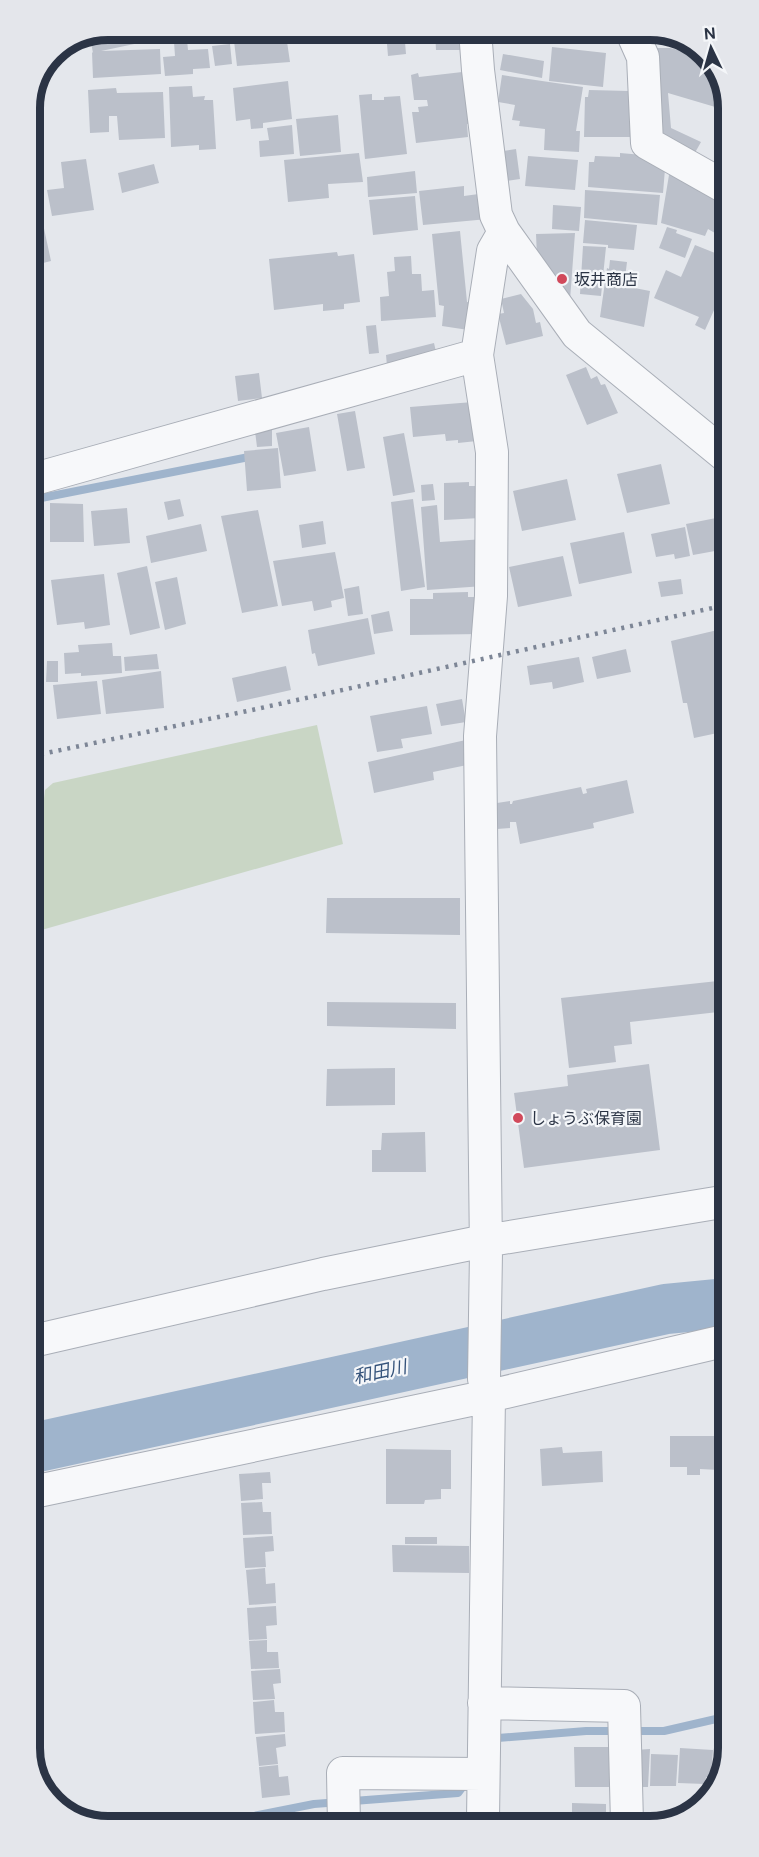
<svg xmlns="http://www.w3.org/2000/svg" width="759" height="1857" font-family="'DM Sans','Noto Sans JP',sans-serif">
<rect width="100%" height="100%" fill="#e4e7ec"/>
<path fill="#c9d6c5" d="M317 725 343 844 38 931C38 884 39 837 45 790L53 783Z"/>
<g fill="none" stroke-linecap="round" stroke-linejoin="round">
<path stroke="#9fb4cc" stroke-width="8" d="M31 500 254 456
M494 1744 498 1738 586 1731H664L729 1716
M203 1826 314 1804 458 1793 467 1781"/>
<path stroke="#9fb4cc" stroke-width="50" d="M33 1448 666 1309 728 1303"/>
</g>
<path fill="#bbc0ca" d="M108 30H135L139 43 101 51 160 49 161 74 93 78 92 52 93 53 90 37Z
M435 30H469V50H436Z
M496 30H535V32L497 35Z
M559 30H613L610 42 558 32Z
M286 35 290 62 237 66 234 41Z
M187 40 188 50 208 49 210 68 193 69V74L165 76 163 57 175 56 174 42Z
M405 42 406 54 388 56 387 44Z
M230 44 232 64 215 66 212 46Z
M552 47 606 53 603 87 549 81Z
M651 48H670L705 56 725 83V98L722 109 668 93 671 128 701 142 692 158 655 142Z
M503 54 544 61 542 78 500 70Z
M471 71 477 123 467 124 468 137 416 143 412 112H419L418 107 428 106 427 100H414L411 75 418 73 419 77Z
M502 75 583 87 576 131H580L579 152 544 150 545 129 519 126 520 121 512 120 515 105 498 102Z
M288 81 292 119 263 123V128L251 129 250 119 236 121 233 88Z
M192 86 193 97 205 96 204 100H213L216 149 199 150V145L171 147 169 87Z
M116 88 117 93 163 92 165 138 119 140 117 116H109V132L90 133 88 90Z
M589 90 629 91V99H643V137H584L585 97H588Z
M372 94V100H384V97L400 96 407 154 365 159 359 95Z
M338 115 341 152 300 156 296 119Z
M292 125 294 154 260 157 259 141 269 140 267 128Z
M516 149 520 179 506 181 503 151Z
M359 153 363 182 328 184 329 198 288 202 284 160Z
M620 153 666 157 663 193 588 187 589 162H594L595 156 620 157Z
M528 156 578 160 575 190 525 186Z
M86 159 94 210 52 216 47 190 64 188 61 162Z
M671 163 725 190V239L708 229 705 236 661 223Z
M154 164 159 183 122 193 118 173Z
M415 171 417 193 368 197 367 177Z
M34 182 51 261 31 266 30 183Z
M464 186V196L486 193 488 219 423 225 419 191Z
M585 190 660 195 657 225 584 218Z
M415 196 418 230 373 235 369 200Z
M553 205 581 207 579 231 552 229Z
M585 220 637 225 634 250 608 248V245L583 243Z
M667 227 677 230 676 233 692 239 685 258 659 248Z
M460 231 467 302 479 304 475 331 442 326 444 306 439 305 432 234Z
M575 233 570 300 537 257 536 234Z
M695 245 725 257V286L705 330 695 325 699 317 654 298 666 270 681 277Z
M583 246 606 247 601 296 580 294Z
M337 252 338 256 354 254 360 302 344 304V309L323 311V304L274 310 269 259Z
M411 256 412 274H421L422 291 434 290 436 317 381 321 380 297 389 296 387 272 395 271 394 257Z
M610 260 627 262 624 286 650 291 644 327 600 317 607 268 609 269Z
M521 294 533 309 536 323 540 322 543 336 506 345 498 314 504 313 501 299Z
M376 325 379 353 369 354 366 326Z
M434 343 439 365 388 377 386 355Z
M586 367 591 379 597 376 601 385 605 384 618 413 587 425 566 375Z
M259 373 262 398 238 401 235 376Z
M473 402 477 441 458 443V440L446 441 445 434 413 437 410 407Z
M355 411 365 468 347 471 337 414Z
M309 427 316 471 284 476 276 433Z
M272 430V446L257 447 255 431Z
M404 433 415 492 393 496 383 437Z
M278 448 281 488 247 491 244 451Z
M661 464 670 504 627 513 617 474Z
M567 479 576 520 522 531 513 491Z
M469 482V486H478L480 518 444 520V483Z
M433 484 435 500 422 501 421 485Z
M180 499 184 516 168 520 164 502Z
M413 499 425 587 401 591 391 502Z
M50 503 83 504 84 542H50Z
M437 505 440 542 484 539V586L427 590 421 507Z
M127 508 130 543 94 546 91 511Z
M258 510 278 606 242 613 221 516Z
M726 516V549L693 555 686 524Z
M323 521 326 544 302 548 299 525Z
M201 524 207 551 151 563 146 536Z
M685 527 690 556 675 559 674 554 656 557 651 534Z
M624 532 632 573 579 584 570 543Z
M335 552 344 598 331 601 332 607 314 611 312 601 282 606 273 561Z
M563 556 572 596 518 607 509 567Z
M147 566 160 628 130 635 117 573Z
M104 574 110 625 85 629 84 622 57 625 51 580Z
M177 577 186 624 165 630 155 582Z
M681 579 683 594 661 597 658 582Z
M359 586 363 614 348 616 344 589Z
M468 592V597H480L481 634 410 635V599H433V593Z
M389 611 393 631 374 634 371 615Z
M368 618 375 654 318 666 315 653 312 654 308 630Z
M726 628 727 731 694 738 687 703H683L671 641Z
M112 643 113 656H121L122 673 81 676V673L65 674 64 653 79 652 78 645Z
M626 649 631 672 597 679 592 657Z
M157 654 159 669 125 671 124 657Z
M579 657 584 682 553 689 552 682 530 685 527 666Z
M47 661H58V682H46Z
M286 666 291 690 237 702 232 678Z
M161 671 164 708 106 714 102 680Z
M97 681 101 714 57 719 53 685Z
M462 699 466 722 441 726 436 704Z
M427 706 432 734 401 739 403 748 377 752 370 716Z
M479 737 472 764 433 772 434 780 374 793 368 762Z
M627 780 634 813 593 823 594 828 520 844 516 822H510V828L497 829V803L510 801V804H512L513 801 581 787 583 794 587 793 586 789Z
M327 898H460V935L326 933Z
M727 980V1011L630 1022 632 1044 614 1046 616 1062 569 1068 561 998Z
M327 1002 456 1003V1029L327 1026Z
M649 1064 660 1150 524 1168 514 1093 568 1086 567 1075Z
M395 1068V1105L326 1106 327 1069Z
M425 1132 426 1172H372V1150H381L382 1133Z
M670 1436H719V1470L700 1469V1475H687V1467H670Z
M562 1447 563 1453 602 1451 603 1482 542 1486 540 1449Z
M386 1449 451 1450V1489H441V1499L425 1500 424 1504H386Z
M270 1472 271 1483H262L263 1499 241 1501 239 1474Z
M262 1502 263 1512H271L272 1534 243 1535 241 1503Z
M273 1536 274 1551 265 1552 266 1567 245 1568 243 1538Z
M405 1537H437V1544H405Z
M392 1545 469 1546V1573L393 1572Z
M265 1568 266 1584 275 1583 276 1603 249 1605 246 1570Z
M276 1606 277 1625 266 1626 267 1639 249 1640 247 1608Z
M267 1640V1652H278L279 1668 251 1669 249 1641Z
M280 1669 281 1683 273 1684 275 1699 253 1700 251 1671Z
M274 1700 275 1712H284L285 1732 255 1734 253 1702Z
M285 1734 286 1746 276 1748 278 1764 259 1766 256 1737Z
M574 1747H609V1787H575Z
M680 1748 713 1750 711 1777H706L705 1784 678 1783Z
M650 1749 648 1787H640L635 1750Z
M651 1754 678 1755 676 1786H650Z
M278 1765 279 1777 288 1776 290 1795 262 1798 259 1767Z
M572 1803 606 1804V1823L572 1824Z
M318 1821V1825L281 1826V1824Z"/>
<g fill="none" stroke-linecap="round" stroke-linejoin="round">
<g stroke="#a9aeb7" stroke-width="34">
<path id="street" d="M475 30 478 70 496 215 504 232 577 334 726 456
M631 30 643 57 647 143 725 187
M477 355 492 452 491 596 480 736 486 1252 484 1379 489 1396 483 1820
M31 480 477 355 493 251 504 232
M33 1341 323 1274 485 1241 728 1201
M33 1492 489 1396 728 1340
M484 1703 624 1706 627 1823
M344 1825 343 1773 483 1774"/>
</g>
<use href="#street" stroke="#f7f8fa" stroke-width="32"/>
<path stroke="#7d8696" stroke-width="4.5" stroke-dasharray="3 6" stroke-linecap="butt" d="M32 756 252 710 726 605"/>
</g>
<g fill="#d1495b" stroke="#f4f6f9" stroke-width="2">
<circle cx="562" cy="279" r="6"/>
<circle cx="518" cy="1118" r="6"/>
</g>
<g text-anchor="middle" stroke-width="4.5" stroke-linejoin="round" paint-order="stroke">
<g font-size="16" fill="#2b3445" stroke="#f4f6f9" text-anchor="start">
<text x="574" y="285">坂井商店</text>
<text x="530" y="1124">しょうぶ保育園</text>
</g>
<g font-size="18" font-style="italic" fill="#34527a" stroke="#f4f6f9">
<text transform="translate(380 1372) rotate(-12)" y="6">和田川</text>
</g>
</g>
<path d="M0 0H759V1857H0ZM108 40H650A68 68 0 0 1 718 108V1748A68 68 0 0 1 650 1816H108A68 68 0 0 1 40 1748V108A68 68 0 0 1 108 40Z" fill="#e4e6eb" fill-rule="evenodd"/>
<path fill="none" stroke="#2b3445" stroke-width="8" d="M108 40H650A68 68 0 0 1 718 108V1748A68 68 0 0 1 650 1816H108A68 68 0 0 1 40 1748V108A68 68 0 0 1 108 40Z"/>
<g transform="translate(711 48) rotate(355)" stroke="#f4f6f9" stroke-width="4.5" paint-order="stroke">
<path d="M0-4.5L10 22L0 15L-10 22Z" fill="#2b3445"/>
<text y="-9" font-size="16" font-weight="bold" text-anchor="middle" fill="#2b3445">N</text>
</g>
</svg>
